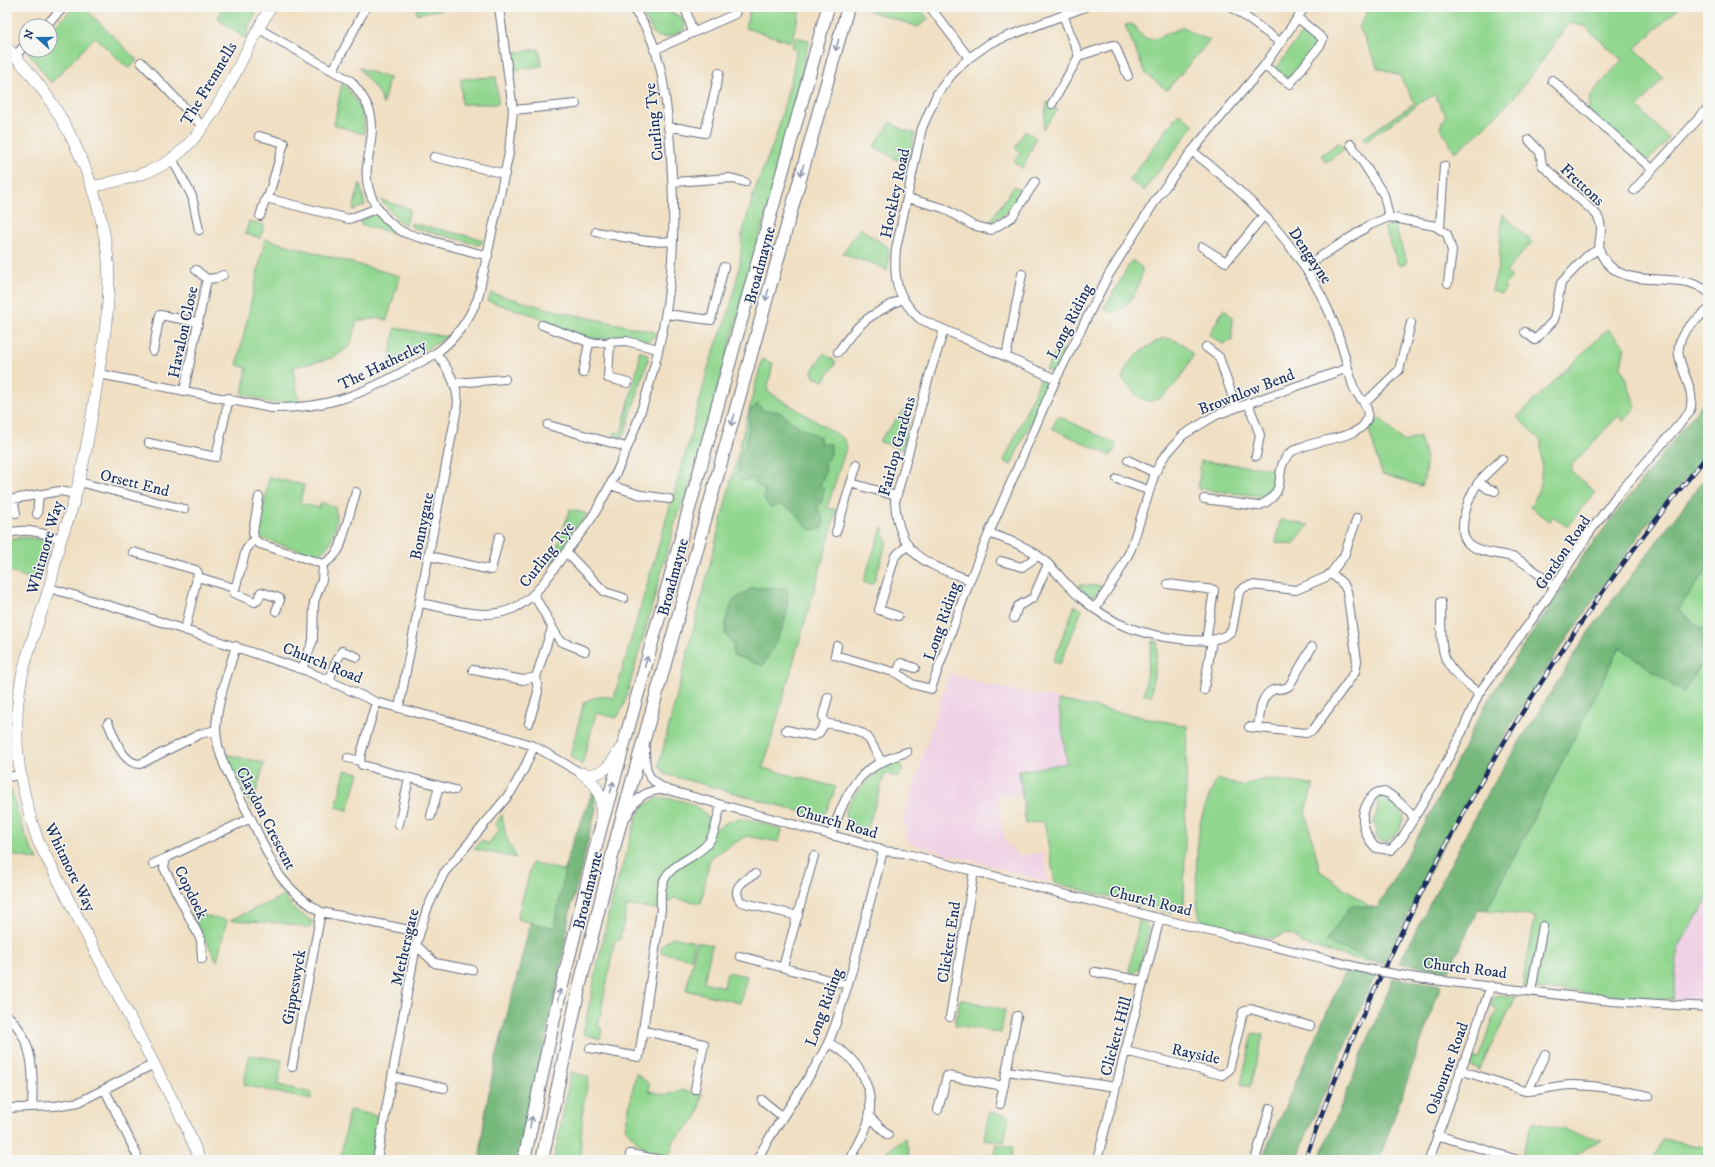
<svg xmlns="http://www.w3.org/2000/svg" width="1715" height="1167" font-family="'IM FELL DW Pica',serif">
<rect width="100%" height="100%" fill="#f6f6f2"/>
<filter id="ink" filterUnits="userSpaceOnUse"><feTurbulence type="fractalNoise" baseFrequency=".025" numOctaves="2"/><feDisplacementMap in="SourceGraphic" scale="8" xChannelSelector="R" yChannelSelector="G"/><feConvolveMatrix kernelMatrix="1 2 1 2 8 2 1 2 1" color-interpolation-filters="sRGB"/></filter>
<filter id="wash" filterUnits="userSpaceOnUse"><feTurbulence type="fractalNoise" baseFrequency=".012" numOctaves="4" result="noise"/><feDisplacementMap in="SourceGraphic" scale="16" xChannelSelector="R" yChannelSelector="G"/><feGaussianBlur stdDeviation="0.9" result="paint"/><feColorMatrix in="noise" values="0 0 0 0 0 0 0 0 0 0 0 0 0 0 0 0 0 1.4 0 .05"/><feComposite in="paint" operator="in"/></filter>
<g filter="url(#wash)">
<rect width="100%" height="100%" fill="#f0dfc2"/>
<path fill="#f0d0e4" d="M949 673 984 684 1187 726 1184 906 1172 913 1055 883 1044 821 1026 824 1020 794 997 797 1005 841 1019 856 1044 852 1048 882 908 843 903 819Z
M1708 898V1000H1673L1678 948Z"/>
<path fill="#92d790" stroke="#568377" d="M74 7H84L137 60 129 69 95 37 51 83 28 52 30 50H50V31Z
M222 7H246L257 11 250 23 246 39 218 19Z
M416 7H444V9L417 14Z
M639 7H655L680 16 685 26 684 29C676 35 662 41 654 34Z
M751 7H801L791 42 745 28Z
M869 7H919L928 19 918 27 868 10Z
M1370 7H1680L1635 48 1663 78 1638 107 1669 139 1648 161 1588 112 1590 96 1622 60 1584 26 1568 23 1552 48 1512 100 1476 135 1455 152 1440 127 1446 115 1434 95 1416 105 1399 75 1378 68 1359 27Z
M1132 24 1145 39H1154L1184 27 1194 34 1210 40 1167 90 1146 74 1144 70 1125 25Z
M1306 28 1320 40 1290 80 1274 71Z
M795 37 809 40 787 139 688 496 678 513 624 705 617 718 596 713 582 765 570 756 584 702C596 696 601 696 614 698L689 441 710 361 729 312 740 265 742 235 754 192 776 137 793 71 796 52 792 47Z
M539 49 542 66 514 70 511 53Z
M359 68 389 78 383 105 380 95Z
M496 77 498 104H462L461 79Z
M342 83C355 97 367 113 364 134L334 125Z
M1047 102 1058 110 1043 129Z
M1413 104 1415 107 1365 141 1363 138Z
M1179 113 1194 125 1144 191 1129 180Z
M891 122 903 130 915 133 908 162 895 159 874 146Z
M1025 131 1036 138 1023 168 1014 162 1021 152 1015 148Z
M1338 143 1346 148 1326 162 1321 155Z
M360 183 365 205 353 210Z
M1014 186 1022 191 1007 213 988 224Z
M381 200 410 209 406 225 398 220Z
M377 212 398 234 361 225 360 221Z
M1502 214 1532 242 1506 272 1512 277 1503 287 1506 289 1501 294 1492 291 1499 262Z
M249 221 264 225 261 238 245 234Z
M411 223 482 239V243L479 245 411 227Z
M1390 225H1394L1407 262 1399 266 1384 228Z
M860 228 889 248 887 271C874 260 858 262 843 253Z
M265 239 400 276 387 320 381 318 357 321 350 346 333 358 293 367 299 403H272L242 394 247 368 237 365Z
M1132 260 1142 268C1143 282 1128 311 1113 313L1104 309Z
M491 293 557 311 655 332V336L648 341 625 335 600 339 579 337 539 317 488 301Z
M1224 309 1232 318V340L1223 344 1209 335Z
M395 328 448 337 398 364 389 362Z
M1608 329 1625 346 1621 366 1636 407 1624 421 1618 416 1572 465 1571 471 1595 492 1567 527 1553 516 1550 521 1530 507C1544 489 1542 462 1541 441L1517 417Z
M1163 338C1177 339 1185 344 1193 355 1186 370 1163 411 1142 399 1134 394 1128 385 1122 379 1128 357 1145 348 1163 338Z
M1057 347 1065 351 1057 366 1053 371 1046 370Z
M639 351 647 354 648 360 625 433 623 436 618 438 614 434 615 432 621 433 639 362Z
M824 353 836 362 824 381 814 377 812 371Z
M762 359 773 363 767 391 843 438 847 445 827 508 837 510 763 768 836 787 826 812 821 817 665 774 659 765Z
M1041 378 1046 381V388L1011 465 1004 461Z
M906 407 912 409 902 450 879 441Z
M1058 416 1117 444 1111 456 1052 428Z
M1380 418 1404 442 1419 436C1427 456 1428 465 1422 486L1382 474 1369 430Z
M1201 461 1274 469C1273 481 1274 493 1260 496L1198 489Z
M269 477 304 485 300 503 319 508 321 502 335 507C339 522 332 551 316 555L263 539 259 532Z
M570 509 587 514 551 567Z
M1280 520 1309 525 1293 545 1276 542Z
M882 527 887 542 873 585 863 582Z
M18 538C59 535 50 554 38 581L7 571V541Z
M1708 568V635L1678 609Z
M1078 585 1102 586 1097 593 1093 596 1088 595Z
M1075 605 1082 610 1060 664 1053 662Z
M1152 641 1158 642 1151 696 1144 695Z
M1620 647 1683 692 1708 654V898L1678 948 1673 1000 1522 987 1535 917 1487 910Z
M1058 700 1187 726 1184 906 1172 913 1055 883 1044 821 1026 824 1019 771 1067 763Z
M225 754 264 763 252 808Z
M897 762 902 766 903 769 898 777 885 774 867 830 847 824C835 806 880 765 897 762Z
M345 770 359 773 348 810 336 807Z
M1217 779 1241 786 1266 779 1314 785 1305 810 1320 871 1369 906 1405 916 1383 964 1360 960 1301 944 1295 936 1286 933 1273 939 1201 921C1194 904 1196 844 1200 825 1203 809 1210 794 1217 779Z
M11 789C18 814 24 838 38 860L7 854V790Z
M1383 797 1399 808 1404 817 1399 831 1386 842 1378 840 1375 837 1377 834 1374 822 1379 805 1376 803 1379 798Z
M657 798C670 797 695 802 704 813 708 816 710 822 712 826L718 828C738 811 760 822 782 830L779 842 746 836 710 858 701 903 673 898 661 909 627 906 620 940H615L598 1027 602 1028 600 1039 583 1034 610 907 637 816 643 807Z
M502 815 506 837 516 858 474 849 482 840 488 844 500 829 495 824Z
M532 863 566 871 554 928 517 919Z
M284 896 296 911 312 921 310 928 282 923 230 920Z
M191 913 227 920 217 961Z
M1139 920 1146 924 1149 930 1139 969 1134 973 1129 972Z
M672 937 695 942 691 959 660 952 662 945Z
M697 942 712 945 704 982 724 987 727 972 747 976 740 1003 686 990Z
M1499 995 1516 997 1479 1070 1471 1066V1057L1478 1059 1497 1010 1490 1007 1493 999Z
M960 999 1005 1010 1001 1033 955 1025Z
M1253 1033 1263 1035 1250 1087 1241 1084Z
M249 1055 282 1060 278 1085 312 1093 311 1100 244 1085Z
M571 1072 589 1077 583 1106 580 1160H554Z
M636 1073 649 1084V1091L667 1095 680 1090 702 1094 697 1118 674 1140 670 1155 646 1151 625 1128Z
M349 1110 379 1116 371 1160 341 1156Z
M989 1112 1009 1116 1004 1142 984 1139Z
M1533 1122 1602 1140 1584 1148 1574 1160H1540L1522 1155Z
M905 1138 909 1152 907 1160H888L884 1154Z
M1662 1140 1706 1147 1705 1160H1653Z
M997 1144 1013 1147 1011 1160H994Z"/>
<path fill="#75b87a" stroke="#48746c" d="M1708 396V452L1646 526 1602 588 1559 650 1509 728 1438 855 1384 964 1325 942 1351 905 1377 908 1427 820 1488 700 1585 553Z
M758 404 764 411C779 409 782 414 792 422 800 427 811 433 820 437V444H831V454L825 464 826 470 820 485 824 489 822 501 817 507 824 521 821 529C807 532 805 526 798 516 795 512 787 508 782 505L770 507 764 499 765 491 751 479 742 481 736 474C740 467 738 462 740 455 741 452 744 449 745 446 748 437 750 420 749 411Z
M1708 474V568L1678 609 1708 635V654L1683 693 1620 647 1487 910 1478 909 1449 971 1399 963 1488 792 1590 630Z
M752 588H787C791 620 777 639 763 666L733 655 734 645 725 634 726 619 733 601Z
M594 789 596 809 569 916 560 971 520 1160H480C485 1079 513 1001 530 923L554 928 568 854Z
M1345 971H1377L1305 1138 1298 1160H1261Z
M1393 978 1441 985 1379 1160H1319Z"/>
</g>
<g filter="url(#ink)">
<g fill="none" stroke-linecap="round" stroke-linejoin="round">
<g stroke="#666d81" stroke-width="10">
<path id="street" d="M687 7 686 10 693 33
M930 7 969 58
M1232 7 1281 43
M45 26 64 7
M259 29 351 81C358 90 367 101 370 112 375 130 369 149 367 167 364 193 380 219 403 232 412 236 423 238 432 241 451 246 469 251 488 256
M654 50 735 14 737 7
M15 56 26 44
M1079 56 1113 45 1115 46 1128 76
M141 62 203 127
M1264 66 1290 84 1321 44 1323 39 1298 18
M333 70 364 11
M1552 80 1652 169
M1052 104 1079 56 1063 15
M513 110 576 104
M668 128H679L705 133 719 73
M259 136 284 143 268 198
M1529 140 1540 152 1542 165 1597 215C1607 233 1594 242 1602 256 1624 295 1679 267 1708 292
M1351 144 1384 195 1389 217
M1192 151C1253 199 1299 244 1331 316 1341 338 1346 362 1353 386 1358 399 1374 407 1365 423 1356 440 1305 440 1290 453 1271 470 1292 493 1258 506L1204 499
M434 157 505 174
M172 159 192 196 199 230
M673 182 730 178 745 182
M1634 190 1708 108
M907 198 943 208 972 225 991 230 1012 217 1035 182
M260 216 266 198 349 219 378 208
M1440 227 1444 166
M596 232C622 236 647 244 673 241
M1202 247 1226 262 1264 215
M1304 267 1370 225 1389 217 1435 226 1447 234 1452 251 1448 283
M196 270 207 279 216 278 223 275
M666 314 711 320 724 267
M542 325 591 343 626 341 658 349
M944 330 930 373 895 502C899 556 924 563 970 580
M1525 332 1535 340 1554 320 1561 283 1587 256 1599 249
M610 341 608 378 628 383
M1206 347 1219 357 1236 407
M153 351 160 315 197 322
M838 352C860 320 869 316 902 299
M1006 357 1022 274
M583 373 589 343
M99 374 271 408C323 409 359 396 404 371 414 365 427 360 436 353 456 339 469 319 478 298L509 153 513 110 499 7
M1056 379 920 319C897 298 893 280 896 249L922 128 937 94 952 74 969 58 990 43 1085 7
M455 383 505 379
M184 391 207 279
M1248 403 1260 435 1256 456
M1365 403 1399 370 1411 323
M548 425 626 447
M149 443 216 457 229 398
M1502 459C1494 467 1485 474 1478 483 1469 496 1454 533 1470 545 1483 554 1501 553 1515 558 1529 564 1542 578 1555 587
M1128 460 1155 473
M1117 479 1148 490
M79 482 184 509
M1479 482 1488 489 1495 491
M851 483 896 496
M610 485 641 495 669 499
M16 513 13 499 60 491 76 494
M37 514 39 495
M836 532 857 464
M989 533C1004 539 1022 544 1036 554 1054 566 1065 585 1081 598 1094 609 1111 621 1127 627 1149 635 1216 651 1232 630L1239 592 1245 587 1252 585 1296 590 1326 577 1331 573 1344 556 1357 518
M7 534C25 527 43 533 61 539
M254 539 253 532 259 497
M133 552 196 570 198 573 185 630
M566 552 605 592 624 598
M429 556 491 570 499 537
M1001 561 1022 567 1038 556
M198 577 234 588
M1168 584 1214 590 1206 641
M49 588 128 611 307 671 376 702 486 731 534 746 581 773
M534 595 560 641 585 651
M1441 602C1442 651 1436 663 1479 693
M420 603C448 608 485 621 512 609 537 598 550 573 566 552 574 541 583 531 591 519 640 440 670 333 673 240 674 204 672 167 669 131 665 90 661 39 631 7
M1093 607 1098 604 1118 574 1131 549 1155 473 1163 458 1183 435 1216 415 1348 368
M276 611 280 600 279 598 261 592 258 600 255 602 234 593 246 550 254 539 260 544 323 564C331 560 336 555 340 547L356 492
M898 616 879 610 895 556 907 546
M1014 618 1018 606 1033 598 1048 564
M236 646C228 673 217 701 216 729 216 761 242 799 255 827 263 843 270 861 280 876 291 891 305 902 321 912L419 932
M837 646 835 655 897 673 912 684 931 689 970 580 989 533 1056 379 1108 276 1157 198 1192 151 1264 66 1305 7
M302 669 313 640 314 602 322 580 323 564
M473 670 523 680 536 677
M897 673 901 663 915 668
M330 680 334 666 342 651 357 657
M1204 690 1212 640
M376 702 361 754 360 761 362 765 455 790
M399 708 458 403C457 383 448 369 436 353
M108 723C115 737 122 764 140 764L200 734 216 730
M529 723 538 692 536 677 552 628
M825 723 823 716 828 697
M1249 727 1306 733 1313 730 1355 672 1357 661 1347 591 1344 585 1331 573
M1258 728C1260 716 1259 696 1273 690 1278 688 1284 690 1289 686L1312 647
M786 730 814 736 819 733 825 723C838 726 860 727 869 739 873 746 877 754 881 761
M645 748C645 771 646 780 668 790L875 847 883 851 903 853 1205 930 1330 960
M348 758 360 761
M7 777 20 775
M431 816 439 786
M627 816C635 799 645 789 665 790
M1415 818C1406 810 1395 795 1384 792 1371 789 1362 811 1363 821 1364 831 1369 841 1376 848L1391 850 1402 838 1437 780 1462 732 1479 693 1546 600 1587 536 1615 498 1689 413C1700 387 1670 362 1681 339 1685 327 1699 318 1708 310
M399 824 409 778
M831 835C849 787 856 768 907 752
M153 864 166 858
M755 874C744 880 730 888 741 902L798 916
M416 945 435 963 472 970
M740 956 848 985
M202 959 201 940 164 868 166 858 251 818
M783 967 814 856
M1095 972 1143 981
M1417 978 1611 1001 1708 1007
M1531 991 1543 926
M7 1015C34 1040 34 1073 32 1107
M950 1017 974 871
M644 1031 704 1044 695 1089
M828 1043C856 1055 875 1086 869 1118 866 1133 857 1146 850 1160
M590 1048 639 1057 661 909C661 902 660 894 662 887 666 863 694 861 708 843 716 833 717 818 721 805
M1125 1051 1222 1075 1229 1070 1243 1012 1250 1009 1310 1026
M292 1067 321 912
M1460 1070 1525 1091C1541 1091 1556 1085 1572 1085 1598 1085 1623 1091 1649 1096
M1007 1071 1116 1087
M393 1077 444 1088
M105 1090 137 1155V1160
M1528 1091 1545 1054
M762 1100 783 1117
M1000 1104 1017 1016
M7 1108 55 1106 79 1102 154 1064
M938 1110 947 1076 1004 1086
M869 1116 888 1135
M1437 1135 1518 1160
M630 1154 661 1160
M377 1160 416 945 427 909 444 873 511 792 524 769 534 746
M757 1160C778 1119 808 1084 828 1043 838 1022 843 999 850 977 862 935 872 893 883 851
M1097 1160 1160 918
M1255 1160 1270 1108
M1429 1160 1491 986"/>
</g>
<g stroke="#666d81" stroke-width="12">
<path id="secondary" d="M7 48C62 103 96 175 107 251 113 294 103 346 96 389 90 428 84 466 73 504 70 516 65 527 61 539 56 555 54 572 49 588 39 623 24 657 19 693 12 745 21 792 38 841L185 1124 200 1160
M92 187C119 180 150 175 172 159 218 125 241 54 271 7
M581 773C599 784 603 797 601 818
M582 773C602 778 611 765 620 749"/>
</g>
<g stroke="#666d81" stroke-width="14">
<path id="primary" d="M524 1160 555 1014 599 834 828 7
M542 1160 580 984 617 836 848 7"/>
</g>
<use href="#street" stroke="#fff" stroke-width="8"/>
<use href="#secondary" stroke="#fff" stroke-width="11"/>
<use href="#primary" stroke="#fff" stroke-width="12"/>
<g stroke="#1b2f5e" stroke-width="4.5">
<path id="rail" d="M1305 1160C1326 1099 1351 1040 1378 982 1464 793 1575 615 1708 455"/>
</g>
<use href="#rail" stroke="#f6f6f2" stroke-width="3" stroke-dasharray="9" stroke-linecap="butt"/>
<g stroke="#666d81" stroke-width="10" stroke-linecap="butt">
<path id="street-bridge" d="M1330 960 1361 968 1417 978"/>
</g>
<use href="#street-bridge" stroke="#fff" stroke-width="8"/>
</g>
<defs><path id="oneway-shaft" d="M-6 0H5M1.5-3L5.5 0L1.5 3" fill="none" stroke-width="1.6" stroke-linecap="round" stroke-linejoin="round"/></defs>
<g stroke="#8d97ae">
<use href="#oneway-shaft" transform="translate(837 45) rotate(106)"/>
<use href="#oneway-shaft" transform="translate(802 170) rotate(106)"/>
<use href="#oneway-shaft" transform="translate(767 295) rotate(105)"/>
<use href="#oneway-shaft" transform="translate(733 420) rotate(106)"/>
<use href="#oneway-shaft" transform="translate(646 662) rotate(-75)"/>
<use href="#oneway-shaft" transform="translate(612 787) rotate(-75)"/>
<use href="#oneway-shaft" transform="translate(559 995) rotate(-77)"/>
<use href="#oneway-shaft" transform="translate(531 1122) rotate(-78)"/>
</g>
</g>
<g text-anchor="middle" stroke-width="3" stroke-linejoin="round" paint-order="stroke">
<g font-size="16" fill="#1b2f5e" stroke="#f6f6f2">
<text transform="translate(208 83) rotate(-59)" y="6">The Fremnells</text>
<text transform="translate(653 122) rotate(-96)" y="6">Curling Tye</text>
<text transform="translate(1583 184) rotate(43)" y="6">Frettons</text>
<text transform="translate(894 193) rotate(-78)" y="6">Hockley Road</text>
<text transform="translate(1311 255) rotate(56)" y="6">Dengayne</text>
<text transform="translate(759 265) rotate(-75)" y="6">Broadmayne</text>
<text transform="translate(1069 321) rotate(-63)" y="6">Long Riding</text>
<text transform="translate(182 332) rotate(-78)" y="6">Havalon Close</text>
<text transform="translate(382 364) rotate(-26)" y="6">The Hatherley</text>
<text transform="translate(1246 391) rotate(-21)" y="6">Brownlow Bend</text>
<text transform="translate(896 446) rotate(-75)" y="6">Fairlop Gardens</text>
<text transform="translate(135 482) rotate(14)" y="6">Orsett End</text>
<text transform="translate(421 526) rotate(-79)" y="6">Bonnygate</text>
<text transform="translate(44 547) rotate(-74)" y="6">Whitmore Way</text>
<text transform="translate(1562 552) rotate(-56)" y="6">Gordon Road</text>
<text transform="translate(546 554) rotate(-52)" y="6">Curling Tye</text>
<text transform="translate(672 577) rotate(-75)" y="6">Broadmayne</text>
<text transform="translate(941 621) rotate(-71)" y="6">Long Riding</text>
<text transform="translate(323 662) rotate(22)" y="6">Church Road</text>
<text transform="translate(267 818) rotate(63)" y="6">Claydon Crescent</text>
<text transform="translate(837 821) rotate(16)" y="6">Church Road</text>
<text transform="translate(71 867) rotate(64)" y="6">Whitmore Way</text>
<text transform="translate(587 890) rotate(-76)" y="6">Broadmayne</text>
<text transform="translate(192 892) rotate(64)" y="6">Copdoek</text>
<text transform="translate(1151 900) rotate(14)" y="6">Church Road</text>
<text transform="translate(948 942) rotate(-81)" y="6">Clickett End</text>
<text transform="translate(404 947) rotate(-77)" y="6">Methersgate</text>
<text transform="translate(1465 967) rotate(7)" y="6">Church Road</text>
<text transform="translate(293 987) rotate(-80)" y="6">Gippeswyck</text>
<text transform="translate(823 1007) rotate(-70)" y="6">Long Riding</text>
<text transform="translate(1115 1036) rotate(-75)" y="6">Clickett Hill</text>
<text transform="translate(1196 1053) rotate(12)" y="6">Rayside</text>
<text transform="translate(1446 1068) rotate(-70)" y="6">Osbourne Road</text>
</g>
</g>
<rect width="1715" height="1167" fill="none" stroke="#f6f6f2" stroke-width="24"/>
<g transform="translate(38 38) rotate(291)"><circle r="19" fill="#f6f6f2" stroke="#9ea6b7"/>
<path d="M0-3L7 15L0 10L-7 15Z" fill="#1f6fb2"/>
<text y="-6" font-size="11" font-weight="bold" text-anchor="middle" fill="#1b2f5e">N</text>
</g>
</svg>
